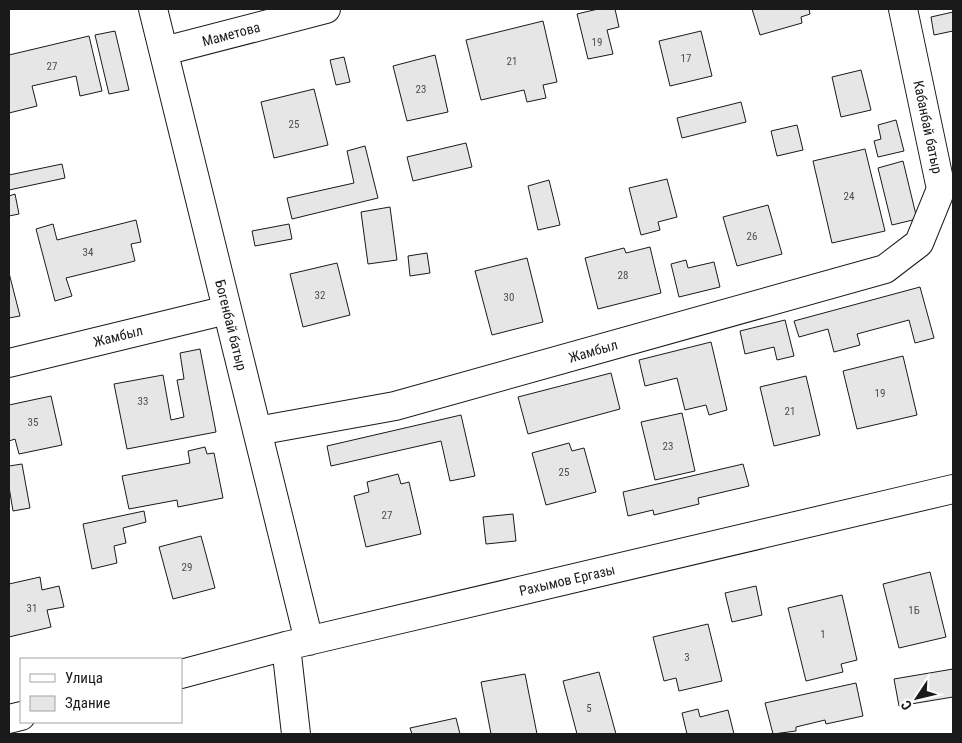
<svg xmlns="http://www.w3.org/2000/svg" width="962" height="743" font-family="'Roboto Condensed',sans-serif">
<rect width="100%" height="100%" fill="#fff"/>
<path fill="#e6e6e6" stroke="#1a1a1a" d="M598 9H615L619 27 607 30 613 54 588 59 577 14Z
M752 9H809L810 14 801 17 802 23 760 35Z
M953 12V31L934 35 931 17Z
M543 21 557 82 543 85 546 98 527 102 524 90 481 100 466 40Z
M115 31 129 90 109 94 95 35Z
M701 31 712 76 670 86 659 41Z
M89 36 102 91 80 96 76 76 32 86 37 106 9 113V55Z
M435 55 448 112 407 121 393 66Z
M344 57 350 82 336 85 330 60Z
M861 70 871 110 841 117 832 77Z
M314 89 328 145 274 158 261 102Z
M741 102 746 122 682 138 677 118Z
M896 120 904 151 878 157 874 141 881 139 878 125Z
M797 125 803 150 777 156 771 131Z
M466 143 472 167 413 181 407 157Z
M365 146 378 198 292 219 287 198 354 183 347 151Z
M865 149 885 231 832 243 813 161Z
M903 161 917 219 892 225 878 168Z
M62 164 65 178 9 190V175Z
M667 179 677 217 658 222 660 230 641 235 629 188Z
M549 180 560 225 538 230 528 186Z
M15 194 19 214 9 216V196Z
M768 205 782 254 737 266 723 217Z
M390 207 397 260 368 264 361 212Z
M136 220 141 242 131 244 135 261 66 278 72 296 55 301 36 229 53 224 57 240Z
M289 224 292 239 255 246 252 231Z
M650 247 661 293 598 309 585 258 624 248 626 253Z
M427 253 430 273 410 276 408 256Z
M527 258 543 322 492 335 475 271Z
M686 260 688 268 714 262 720 287 679 297 671 264Z
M337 263 350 315 303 327 290 274Z
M9 273 20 316 9 318Z
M920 287 934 338 915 343 909 320 857 334 860 345 834 352 828 329 799 337 794 321Z
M785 320 794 356 777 360 774 347 745 354 740 331Z
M711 342 727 410 709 415 706 405 685 410 677 378 645 386 639 360Z
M200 349 216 432 127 449 114 384 163 375 171 420 184 417 177 380 184 379 180 353Z
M903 356 917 415 857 429 843 371Z
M611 373 620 409 528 434 518 397Z
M806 376 820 435 774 446 760 387Z
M51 396 62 445 19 454 15 439 9 441V405Z
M682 413 695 471 655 480 641 422Z
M461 415 475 476 450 481 441 441 331 466 327 446Z
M569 443 572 451 584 448 596 492 546 505 532 453Z
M205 447 207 454 214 453 223 498 178 507 177 500 129 509 122 476 190 463 188 451Z
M22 464 30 508 13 511 9 487V466Z
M743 464 749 486 698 498 699 504 654 515 653 510 628 516 623 492Z
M398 474 401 484 409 482 421 534 366 547 354 496 369 492 367 482Z
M144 511 146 522 123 528 126 543 114 546 117 563 92 569 83 524Z
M513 514 516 541 486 544 483 517Z
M201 536 215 588 173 599 159 547Z
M930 572 946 637 899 648 883 584Z
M40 577 42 590 59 586 64 607 47 610 51 627 9 637V584Z
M756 586 762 615 732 622 725 593Z
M842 595 857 660 841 664 843 672 806 681 788 608Z
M708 624 722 681 679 691 676 678 664 681 653 637Z
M953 669V697L899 706 894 679Z
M599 672 616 734H577L563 681Z
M525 674 537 734H491L481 682Z
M856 683 863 716 826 724 825 720 796 727V731L773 734 765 703Z
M698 709 700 717 728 710 734 734H687L682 713Z
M456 718 460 734H412L410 728Z"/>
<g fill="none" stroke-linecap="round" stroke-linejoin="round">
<g stroke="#1a1a1a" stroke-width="30">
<path id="minor" d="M153 9 309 641
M164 51 326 9
M9 363 227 310
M257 431 395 406 885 269 919 243 941 189 903 9
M286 646 296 734
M181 674 286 646 953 489
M9 719 21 716"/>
</g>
<use href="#minor" stroke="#fff" stroke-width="28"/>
</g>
<g text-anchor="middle" stroke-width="4" stroke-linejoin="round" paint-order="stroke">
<g font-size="11" fill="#4d4d4d">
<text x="597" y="46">19</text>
<text x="686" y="62">17</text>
<text x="512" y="65">21</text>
<text x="52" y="70">27</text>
<text x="421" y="93">23</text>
<text x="294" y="128">25</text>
<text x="849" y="200">24</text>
<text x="752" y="240">26</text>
<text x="88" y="256">34</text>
<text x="623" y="279">28</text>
<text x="320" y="299">32</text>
<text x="509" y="301">30</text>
<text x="880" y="397">19</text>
<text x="143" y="405">33</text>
<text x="790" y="415">21</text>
<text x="33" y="426">35</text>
<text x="668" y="450">23</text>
<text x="564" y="476">25</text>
<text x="387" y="519">27</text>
<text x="187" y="571">29</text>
<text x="32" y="612">31</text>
<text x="914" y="614">1Б</text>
<text x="823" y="638">1</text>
<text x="687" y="661">3</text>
<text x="589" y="712">5</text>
</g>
<g font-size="14" fill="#1a1a1a" stroke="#fff">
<text transform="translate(231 34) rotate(-15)" y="5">Маметова</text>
<text transform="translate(928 127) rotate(78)" y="5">Кабанбай батыр</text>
<text transform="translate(231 325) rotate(76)" y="5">Богенбай батыр</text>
<text transform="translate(118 336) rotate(-14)" y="5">Жамбыл</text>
<text transform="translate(593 351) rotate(-16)" y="5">Жамбыл</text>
<text transform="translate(567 580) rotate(-13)" y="5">Рахымов Ергазы</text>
</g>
</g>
<rect width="962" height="743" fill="none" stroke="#1a1a1a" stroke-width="20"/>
<rect x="20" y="658" width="162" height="65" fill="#ffffff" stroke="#a3a3a3"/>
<rect x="30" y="674" width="25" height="8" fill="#ffffff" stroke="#a3a3a3"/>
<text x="65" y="683" font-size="15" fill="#1a1a1a">Улица</text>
<rect x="30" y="696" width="25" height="15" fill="#e6e6e6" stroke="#a3a3a3"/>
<text x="65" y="708" font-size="15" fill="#1a1a1a">Здание</text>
<g transform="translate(917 698) rotate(235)" stroke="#ffffff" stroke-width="4" paint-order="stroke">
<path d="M0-4L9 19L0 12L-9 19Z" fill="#1a1a1a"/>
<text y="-8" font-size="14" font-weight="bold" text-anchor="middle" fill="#1a1a1a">С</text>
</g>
</svg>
